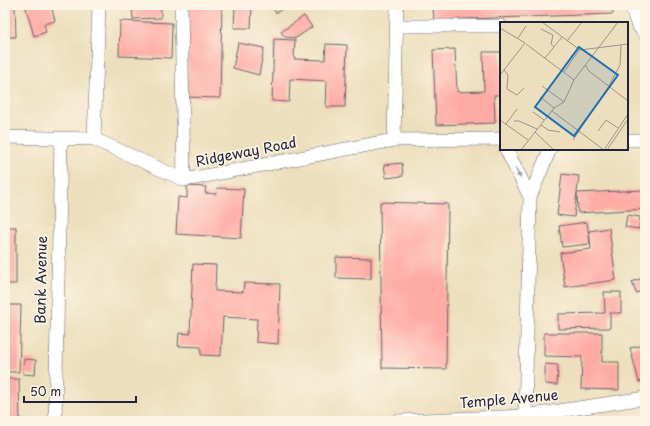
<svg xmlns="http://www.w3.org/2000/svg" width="650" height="426" font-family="'Playpen Sans',sans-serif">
<rect width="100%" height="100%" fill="#fcf5e5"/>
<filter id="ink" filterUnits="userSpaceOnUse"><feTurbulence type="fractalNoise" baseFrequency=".025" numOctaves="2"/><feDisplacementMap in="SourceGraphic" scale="8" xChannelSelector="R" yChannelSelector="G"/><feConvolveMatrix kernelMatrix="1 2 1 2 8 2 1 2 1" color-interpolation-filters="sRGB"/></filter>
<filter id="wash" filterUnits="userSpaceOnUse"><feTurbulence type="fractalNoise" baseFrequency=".012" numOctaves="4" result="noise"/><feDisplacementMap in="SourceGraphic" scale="16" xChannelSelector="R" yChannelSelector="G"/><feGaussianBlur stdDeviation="0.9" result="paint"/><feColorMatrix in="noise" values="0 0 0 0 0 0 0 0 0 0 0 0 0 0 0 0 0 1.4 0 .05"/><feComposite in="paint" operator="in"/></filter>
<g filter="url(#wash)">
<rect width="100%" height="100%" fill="#eddfbd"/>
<g id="blocks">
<path fill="#feaaa5" d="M5 5H15L16 37H5Z
M25 5H51L55 21 44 24 46 32 34 36Z
M187 5H222L220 98 186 97Z
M235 5H252L251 28H234Z
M271 5H288L276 13Z
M433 5H613V14L434 20Z
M161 7V18L133 19 132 8Z
M304 16 312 27 296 38 285 37 281 32Z
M120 21 172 23 171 58 119 56Z
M274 39 295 40 294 59 325 60 326 44 347 45 345 107H326L327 81 290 79 289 102 272 101Z
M238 43 264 48 259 75 233 68Z
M455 49 457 92 484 91 483 52H501V95H494L495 123 436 125 433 50Z
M402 163 403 176 386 178 384 165Z
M562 174 579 176 574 217 557 215Z
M187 186 206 187 205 193 216 194 217 188 244 189 241 238 176 234 178 197 187 198Z
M644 190 645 209 578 213 577 193Z
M380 202 448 204 446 369 382 368Z
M627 215 640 217 639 229 625 227Z
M587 222 590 244 562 247 559 226Z
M5 227H16V284H5Z
M609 228 616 280 565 287 560 253 591 249 589 231Z
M336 257 371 258V279L336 278Z
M193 264 216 265 215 291 243 292 244 283 280 284 278 344 256 342 257 319 223 317 221 356 201 355V347L178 346 179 333 190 334Z
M645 277V290L636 293 632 282Z
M604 292H621V313H610V328L558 329V314L605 313Z
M5 305H21L19 372H5Z
M544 333H602V362H619V390L581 389 582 357 544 356Z
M645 345V380L639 382 630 348Z
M24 359 36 360 35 375 23 374Z
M545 364 558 365 557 385 545 384Z
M5 379H19L20 421H5Z"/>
</g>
</g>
<g filter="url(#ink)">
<use href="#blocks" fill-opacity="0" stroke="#696468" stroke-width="1"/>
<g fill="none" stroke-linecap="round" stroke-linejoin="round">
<g stroke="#696468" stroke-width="14">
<path id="minor" d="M181 5 184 180
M631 5 637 24 645 34
M397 26H501
M5 137 94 139 184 180 394 140 501 139
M94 139 99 5
M394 140 397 5
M627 140H645
M506 149 530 197
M55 421 61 139
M398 421 525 416 645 398
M525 421 530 197 550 149"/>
</g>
<use href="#minor" stroke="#fff" stroke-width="13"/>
</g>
<defs><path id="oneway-solid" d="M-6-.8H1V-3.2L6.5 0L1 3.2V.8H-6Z"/></defs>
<use fill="#9c9ca7" href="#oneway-solid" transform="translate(518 173) rotate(63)"/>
</g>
<g text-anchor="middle" stroke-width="3.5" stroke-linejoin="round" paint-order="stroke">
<g font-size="14" fill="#22223b" stroke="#fcf5e5">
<text transform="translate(246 152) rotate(-11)" y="5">Ridgeway Road</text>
<text transform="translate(41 280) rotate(-89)" y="5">Bank Avenue</text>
<text transform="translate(509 399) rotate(-5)" y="5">Temple Avenue</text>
</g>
</g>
<g transform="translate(500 22)">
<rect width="128" height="128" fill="#eddfbd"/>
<path fill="none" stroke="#9c9389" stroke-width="1" d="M42 0 80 28 128 22M0 6 25 21 0 53M41 7 53 13 51 22 54 25M18 16 26 4M67 19 82 0M26 22 74 58M45 36 62 15M85 43 89 49 128 79M4 48 8 53 7 67 17 73 24 66M64 50 79 28M42 64 64 80M40 75 54 86M52 89 104 128M33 90 44 98M0 98 28 118M14 99H19L37 107M6 102 17 87M41 103 48 108 60 110M98 109 106 98 118 106M35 110 54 128M73 118 109 64 120 43 121 23M21 128 54 86 64 80 74 58 118 0M104 128 128 92M107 128 128 97"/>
<path fill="#1f6fb2" fill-opacity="0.15" stroke="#1f6fb2" stroke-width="2" d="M79 25 118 53 74 114 35 85Z"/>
<rect width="128" height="128" fill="none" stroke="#22223b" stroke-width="2"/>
</g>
<rect width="650" height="426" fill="none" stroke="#fcf5e5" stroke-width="20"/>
<path d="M24 396v6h112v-6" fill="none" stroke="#22223b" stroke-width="2"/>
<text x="30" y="396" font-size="12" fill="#22223b" stroke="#fcf5e5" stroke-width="3" paint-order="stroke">50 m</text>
</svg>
